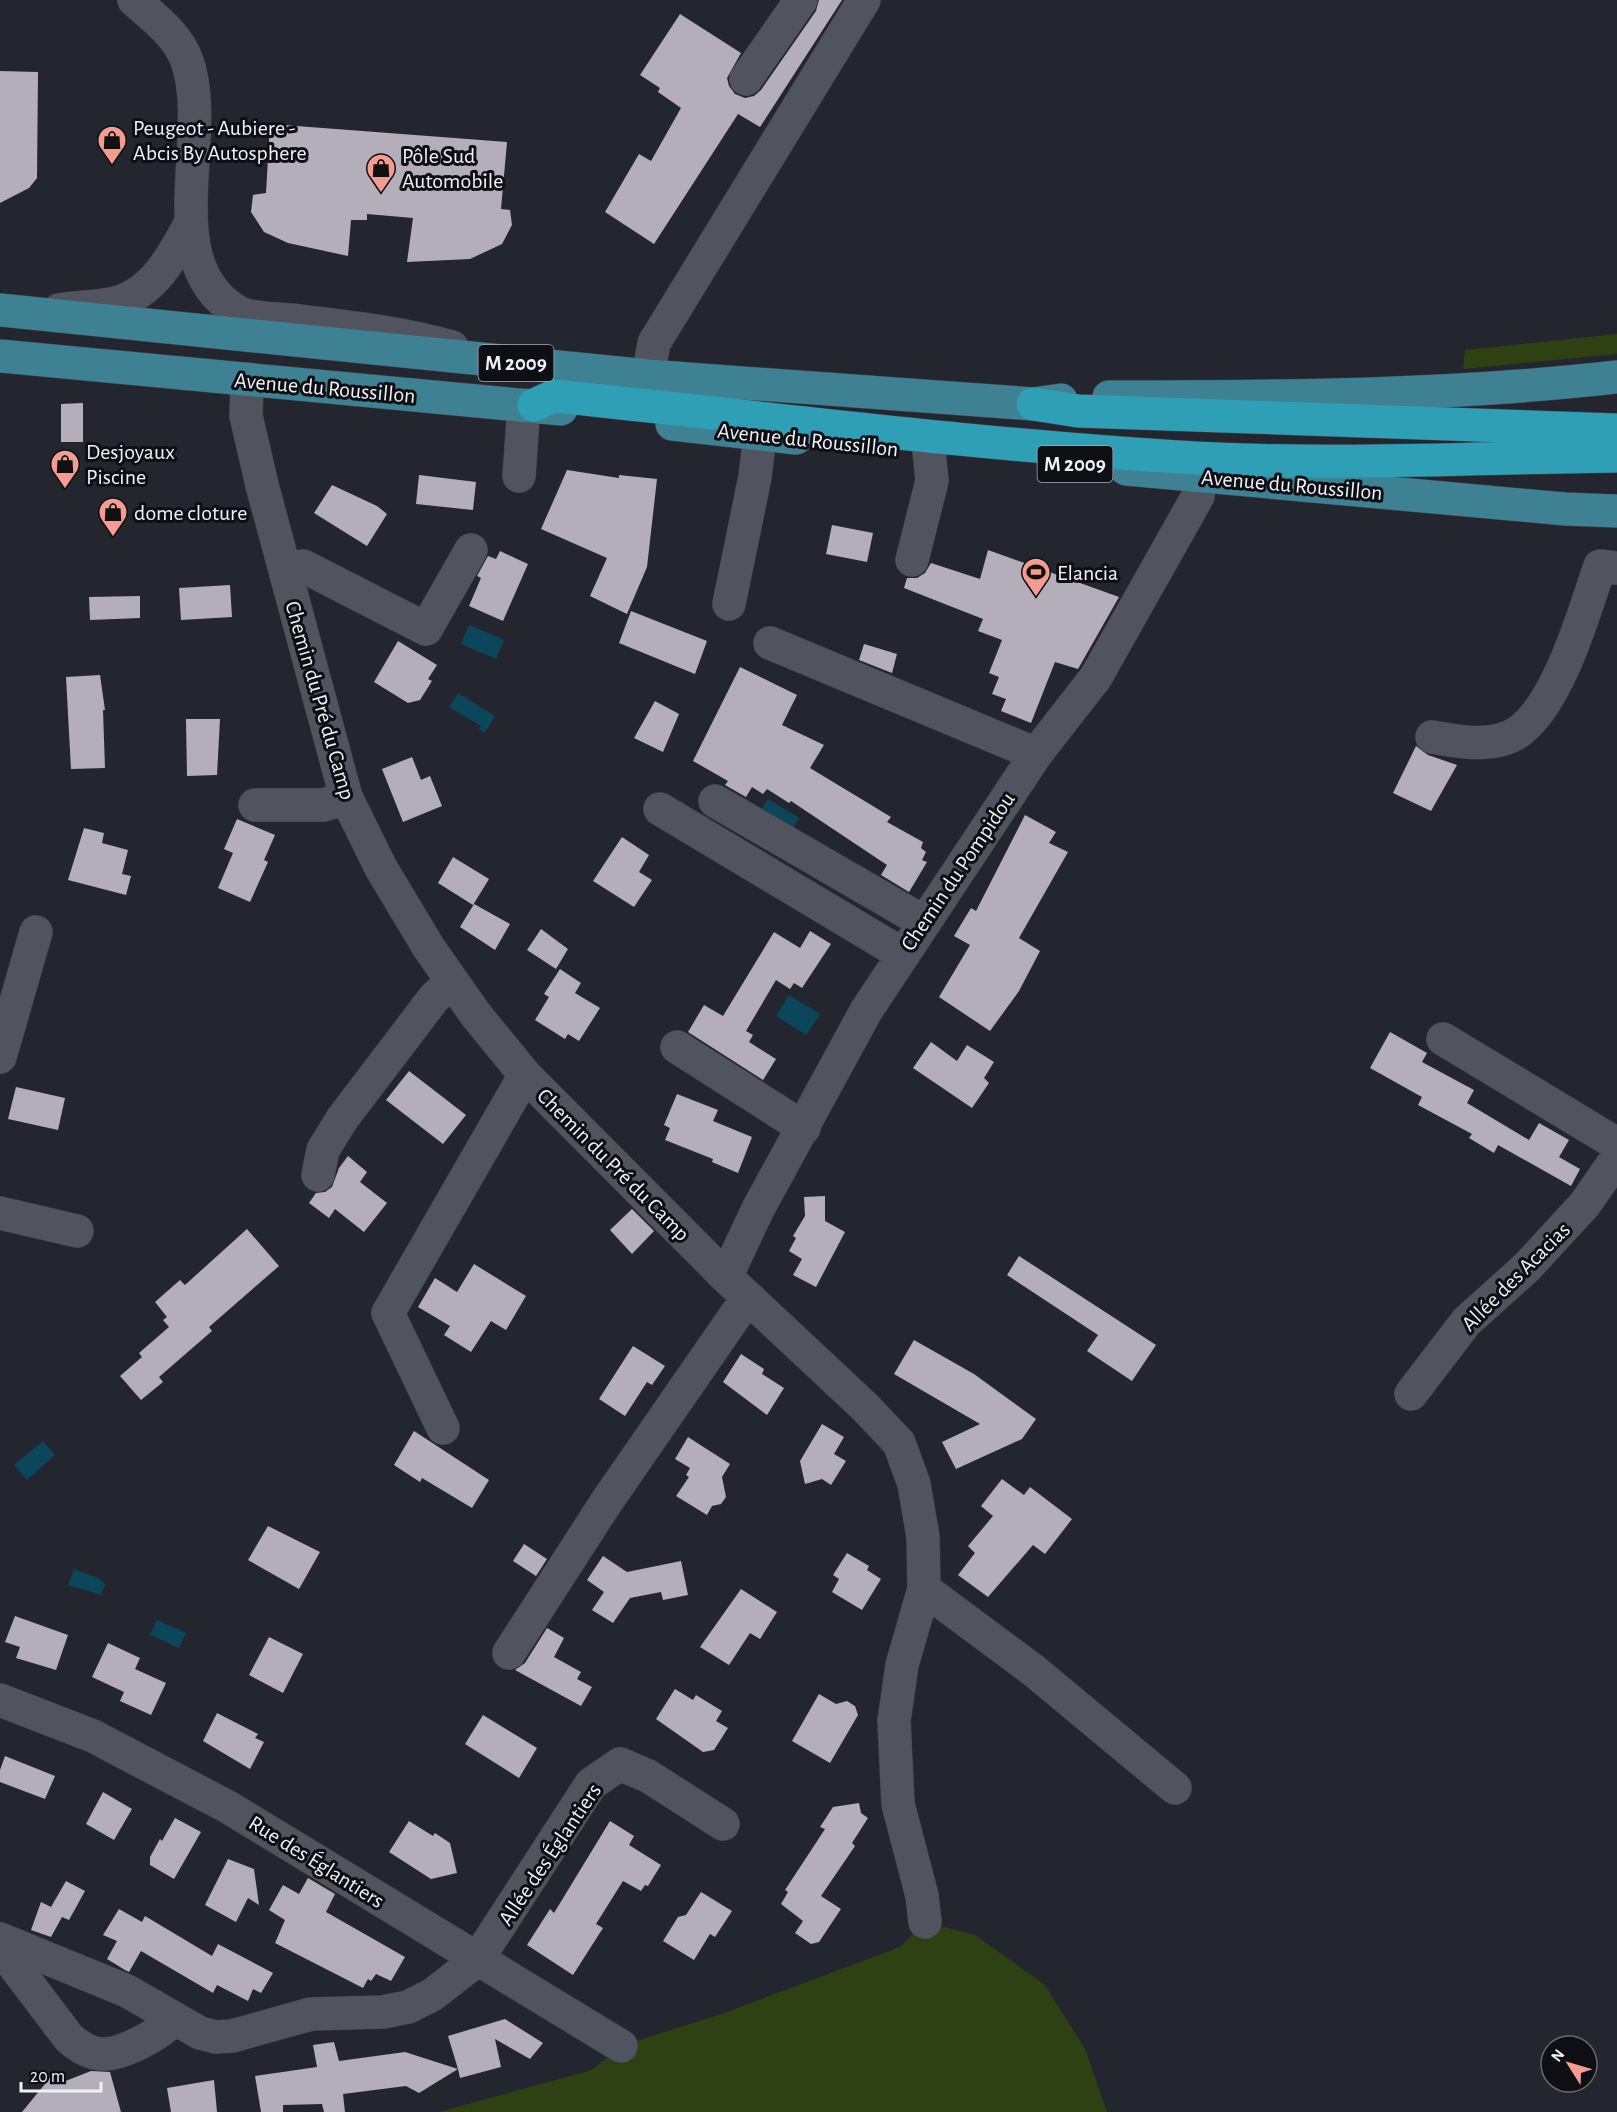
<svg xmlns="http://www.w3.org/2000/svg" width="1617" height="2112" font-family="'Alegreya Sans',sans-serif">
<rect width="100%" height="100%" fill="#24262f"/>
<path fill="#2d4112" d="M1617 334V354L1463 369 1465 350Z
M925 1922 975 1935 1045 1985 1086 2051 1107 2112H439L592 2070 621 2046 727 2012 900 1947Z"/>
<path fill="#0b465b" d="M469 625 504 640 496 659 461 644Z
M458 693 495 716 485 733 479 729 481 726 449 707Z
M768 799 799 818 789 834 758 815Z
M789 995 820 1014 806 1035 776 1016Z
M43 1441 55 1455 27 1480 14 1465Z
M74 1569 98 1578 105 1584 101 1595 68 1585Z
M157 1620 186 1633 179 1648 150 1635Z"/>
<path fill="#b4aeba" d="M819 0H842L760 127 738 114 654 244 605 212 639 154 651 161 681 108 658 92 660 88 640 75 680 14 741 53 727 78 729 86 735 94 745 98 754 96 761 90 816 11Z
M0 71 38 72 37 178 29 188 0 203Z
M270 124 507 142 501 209 510 210 512 225 502 244 470 259 407 262 413 218 367 214V220H351L348 256 288 243 264 232 251 212 253 195 266 193Z
M83 403V442H61V404Z
M567 470 619 478V475L657 479 647 567 627 614 590 596 607 558 541 529Z
M419 475 476 482 473 510 416 504Z
M332 485 377 506 387 514 367 546 314 513Z
M832 525 873 533 867 562 826 554Z
M988 550 1119 597 1078 669 1055 662 1031 723 1001 711 1006 699 992 694 999 677 989 673 1002 640 978 631 983 619 904 588 907 578H917L925 573 931 563 980 579Z
M500 551 528 564 503 621 469 606 481 578 477 576 488 556 496 559Z
M230 585 232 617 181 620 179 588Z
M140 596V618L90 620 89 597Z
M631 611 707 641 695 674 619 643Z
M398 641 437 665 428 679 432 681 420 700 408 703 374 682Z
M864 644 897 654 892 673 859 660Z
M740 667 797 695 782 725 824 745 810 768 891 817 887 822 923 842 921 848 926 852 922 860 927 862 909 892 881 875 887 865 791 801 789 803 767 789 763 794 752 787 746 797 725 785 728 781 693 761Z
M100 675 105 710H103L105 768 71 769 66 677Z
M655 701 679 714 663 752 634 738Z
M186 719H220L217 775 187 776Z
M1416 746 1428 755 1457 765 1431 811 1393 793Z
M412 757 421 780 430 776 442 806 403 822 382 769Z
M1025 815 1056 832 1049 843 1068 852 1019 938 1040 951 1019 991 990 1031 939 997 970 945 954 936 971 908 976 911Z
M237 819 275 835 264 860 268 862 250 902 218 888 233 853 224 849Z
M84 828 104 833 102 843 128 850 122 874 131 876 126 895 68 880Z
M622 837 649 855 639 872 652 880 634 907 593 881Z
M453 857 489 879 473 905 438 883Z
M474 904 510 924 495 950 460 927Z
M541 929 568 949 556 969 527 950Z
M810 931 831 944 802 988 794 983 790 989 776 980 746 1031 753 1035 749 1042 776 1059 763 1080 688 1032 704 1005 723 1016 774 932 800 948Z
M560 969 581 983 575 993 600 1008 579 1041 568 1034 565 1039 535 1020 549 997 544 994Z
M1390 1032 1427 1053 1422 1062 1474 1090 1467 1103 1529 1140 1539 1123 1569 1140 1559 1157 1580 1169 1571 1186 1498 1145 1494 1153 1469 1138 1472 1134 1418 1105 1422 1097 1370 1068Z
M931 1042 957 1061 967 1045 994 1062 984 1078 989 1083 972 1108 913 1068Z
M409 1071 466 1115 443 1144 386 1100Z
M16 1087 65 1098 58 1130 8 1119Z
M677 1094 718 1110 713 1121 752 1137 738 1173 712 1162 713 1159 665 1140 670 1128 664 1125Z
M348 1156 367 1172 360 1182 387 1203 364 1232 335 1209 329 1218 309 1203 316 1193 325 1192 332 1187 339 1168Z
M825 1196V1221L845 1232 816 1287 793 1275 802 1259 789 1251 796 1238 793 1236 805 1216 804 1197Z
M632 1209 654 1231 632 1254 610 1230Z
M247 1229 279 1266 209 1327 212 1331 159 1377 163 1382 141 1400 120 1376 142 1357 139 1353 169 1327 163 1320 167 1317 155 1302 180 1280 185 1285Z
M1019 1256 1156 1345 1132 1381 1087 1351 1098 1335 1007 1275Z
M474 1264 526 1296 506 1330 491 1321 471 1352 444 1335 450 1326 418 1307 435 1278 457 1292Z
M914 1340 974 1374 1036 1419 1022 1439 956 1469 942 1442 980 1424 894 1374Z
M633 1346 665 1366 652 1385 647 1382 625 1416 599 1399Z
M741 1354 764 1369 762 1374 784 1388 767 1415 723 1382Z
M822 1424 844 1437 834 1454 846 1461 831 1485 822 1479 805 1484 800 1461Z
M414 1431 489 1480 472 1508 422 1478 420 1482 394 1465Z
M688 1437 730 1464 722 1477 726 1497 721 1504 712 1506 707 1515 676 1496 689 1477 686 1475 690 1468 675 1459Z
M1002 1479 1024 1495 1030 1487 1072 1519 1045 1554 1033 1545 988 1597 958 1575 975 1553 968 1546 993 1516 981 1506Z
M268 1526 320 1552 299 1589 248 1560Z
M524 1544 547 1559 536 1576 513 1561Z
M847 1553 869 1566 867 1570 881 1579 862 1610 832 1592 839 1579 833 1575Z
M603 1556 627 1572 681 1561 688 1595 663 1600 661 1592 630 1598 613 1623 592 1610 604 1592 587 1580Z
M741 1589 777 1612 760 1639 750 1633 729 1665 700 1647Z
M15 1616 68 1635 56 1670 16 1658 20 1647 5 1642Z
M547 1628 564 1638 554 1657 581 1672 577 1679 592 1687 581 1706 515 1670 525 1663Z
M269 1637 303 1654 283 1693 249 1675Z
M108 1643 140 1658 135 1669 166 1683 151 1715 120 1701 124 1692 92 1677Z
M675 1689 693 1700 696 1695 722 1711 716 1721 728 1728 714 1750 703 1752 656 1719Z
M819 1694 836 1704 847 1701 855 1706 858 1715 830 1763 792 1741Z
M217 1713 258 1734 255 1738 264 1742 250 1769 203 1741Z
M483 1715 537 1748 519 1778 465 1744Z
M5 1756 55 1776 45 1799 0 1782V1770Z
M103 1792 132 1809 114 1840 86 1824Z
M859 1803 861 1813 868 1818 852 1843 855 1846 821 1896 841 1909 819 1942 811 1944 795 1933 803 1921 781 1904 788 1892 785 1890 825 1829 820 1827 833 1807Z
M175 1818 201 1832 174 1879 150 1865V1857L160 1839 162 1841Z
M409 1821 433 1836 435 1833 450 1843 457 1873 431 1879 389 1852Z
M610 1821 634 1836 629 1845 661 1865 648 1886 645 1885 641 1891 623 1881 596 1924 603 1928 573 1975 527 1945 550 1909 554 1913Z
M228 1859 254 1869 259 1905 248 1898 236 1922 205 1905Z
M308 1878 335 1894 326 1912 405 1957 391 1981 376 1974 371 1981 368 1979 363 1988 275 1943 285 1920 269 1910 283 1885 299 1894Z
M66 1881 85 1891 69 1920 62 1917 51 1937 31 1930 41 1902 51 1907Z
M701 1892 732 1911 715 1937 710 1934 694 1960 663 1941 678 1917 686 1915Z
M119 1909 142 1922 145 1916 212 1956 218 1944 273 1973 261 1993 253 1989 248 2001 217 1985 213 1993 141 1951 129 1972 125 1970 107 1959 117 1941 103 1935Z
M505 2019 543 2043 530 2059 495 2039 501 2067 460 2078 458 2069 419 2093 406 2086 343 2094 345 2112H324L322 2104 283 2105V2112H261L255 2076 317 2067 313 2045 334 2042 339 2061 405 2052 458 2069 448 2036Z
M91 2071 110 2072 121 2112H22L54 2073 63 2082Z
M214 2080 217 2112H171L167 2088Z"/>
<g fill="none" stroke-linecap="round" stroke-linejoin="round">
<g stroke="#3f4148" stroke-width="34">
<path id="minor" d="M134 0C154 18 178 35 187 61 214 137 154 264 238 312 250 319 285 319 300 321 352 327 402 333 452 347
M746 79 801 0
M59 310C77 307 97 307 115 303 153 294 173 256 190 224
M648 376 654 343 864 0
M247 379 246 416 262 485 346 797 381 868 429 948 476 1015 525 1075 726 1277 865 1407 899 1443 914 1484 923 1537 924 1589 902 1665 894 1721 898 1804 922 1896 925 1922
M519 476 524 405
M912 560 932 481 929 451
M285 570 303 566 426 629 471 550
M729 604 755 477 760 435
M770 643 1036 754
M1432 737C1459 742 1497 749 1521 730 1560 699 1584 612 1600 566L1617 568
M715 801 924 922
M255 805H324L346 797
M660 809 902 954
M1443 1039 1617 1144
M677 1047 804 1128
M0 1057 36 932
M318 1175 323 1150 342 1119 434 998 451 982
M0 1213 77 1231
M726 1277 758 1209 866 1011 1036 754 1096 677 1198 496 1200 476
M1411 1394 1466 1322 1527 1267 1585 1204 1617 1158
M443 1428 388 1313 525 1075
M924 1589 1033 1670 1175 1788
M509 1653 605 1504 737 1313 750 1299
M0 1700 93 1736 228 1807 621 2046
M0 1939 127 1991 200 2033 216 2037 232 2036 311 2014 383 2012 408 2007 432 1995 477 1960 591 1784 620 1764 648 1776 723 1824
M0 1947 69 2038C78 2046 89 2054 103 2054 123 2054 162 2034 174 2018"/>
</g>
<g stroke="#3f4148" stroke-width="34">
<path id="major" d="M0 310 648 376 1033 404 1061 400
M0 356 561 409
M1109 397C1278 397 1449 396 1617 377
M672 424 796 438
M1126 469 1565 509 1617 511"/>
</g>
<g stroke="#3f4148" stroke-width="34">
<path id="highway" d="M1033 404 1078 411 1617 430
M534 405 554 396C762 417 969 444 1178 457 1324 466 1471 458 1617 456"/>
</g>
<use href="#minor" stroke="#51535e" stroke-width="33"/>
<use href="#major" stroke="#3d8193" stroke-width="33"/>
<use href="#highway" stroke="#2f9fb6" stroke-width="33"/>
</g>
<defs>
<g id="shop-pin" transform="scale(1.5)"><path d="M0 17L-7.5 6A9.5 9.5 0 1 1 7.5 6Z" fill="#f59c90" stroke="#0e0f13"/><path d="M-5-2.5h2.3a2.7 3.5 0 0 1 5.4 0H5L5.5 6h-11ZM-1.5-2.5h3a1.5 2.3 0 0 0-3 0Z" fill="#111"/></g>
<g id="stadium-pin" transform="scale(1.5)"><path d="M0 17L-7.5 6A9.5 9.5 0 1 1 7.5 6Z" fill="#f59c90" stroke="#0e0f13"/><path d="M0-5a6.5 5 0 1 0 0 10a6.5 5 0 1 0 0-10ZM-3.5-1.8h7v3.6h-7Z" fill="#111"/></g>
</defs>
<g fill-rule="evenodd">
<use href="#shop-pin" x="112" y="140"/>
<use href="#shop-pin" x="381" y="168"/>
<use href="#shop-pin" x="65" y="464"/>
<use href="#shop-pin" x="113" y="512"/>
<use href="#stadium-pin" x="1036" y="572"/>
</g>
<g text-anchor="middle" stroke-width="6" stroke-linejoin="round" paint-order="stroke">
<g fill="#0e0f13" stroke="#acadb3" stroke-width="1.5">
<rect x="478.5" y="345" width="75" height="36" rx="4.5"/>
<rect x="1037.5" y="446" width="75" height="36" rx="4.5"/>
</g>
<g font-size="21" font-weight="bold" fill="#f0f1f8">
<text x="516" y="370">M 2009</text>
<text x="1075" y="471">M 2009</text>
</g>
<g font-size="22" fill="#f0f1f8" stroke="#0e0f13" text-anchor="start">
<text x="133" y="135">Peugeot - Aubiere -<tspan x="133" dy="25">Abcis By Autosphere</tspan></text>
<text x="402" y="163">Pôle Sud<tspan x="402" dy="25">Automobile</tspan></text>
<text x="86" y="459">Desjoyaux<tspan x="86" dy="25">Piscine</tspan></text>
<text x="134" y="520">dome cloture</text>
<text x="1057" y="580">Elancia</text>
</g>
<g font-size="22" fill="#f0f1f8" stroke="#0e0f13">
<text transform="translate(325 387) rotate(5)" y="8">Avenue du Roussillon</text>
<text transform="translate(808 439) rotate(6)" y="8">Avenue du Roussillon</text>
<text transform="translate(1292 484) rotate(5)" y="8">Avenue du Roussillon</text>
<text transform="translate(321 700) rotate(74)" y="8">Chemin du Pré du Camp</text>
<text transform="translate(957 871) rotate(-56)" y="8">Chemin du Pompidou</text>
<text transform="translate(614 1164) rotate(45)" y="8">Chemin du Pré du Camp</text>
<text transform="translate(1515 1276) rotate(-45)" y="8">Allée des Acacias</text>
<text transform="translate(549 1854) rotate(-56)" y="8">Allée des Églantiers</text>
<text transform="translate(317 1861) rotate(32)" y="8">Rue des Églantiers</text>
</g>
</g>
<g transform="translate(1569 2064) rotate(307)"><circle r="28" fill="#0e0f13" stroke="#68696f" stroke-width="1.5"/>
<path d="M0-4.5L10 22L0 15L-10 22Z" fill="#f59c90"/>
<text y="-9" font-size="16" font-weight="bold" text-anchor="middle" fill="#f0f1f8">N</text>
</g>
<path d="M21 2082v9h80v-9" fill="none" stroke="#f0f1f8" stroke-width="3"/>
<text x="30" y="2082" font-size="18" fill="#f0f1f8" stroke="#0e0f13" stroke-width="4.5" paint-order="stroke">20 m</text>
</svg>
